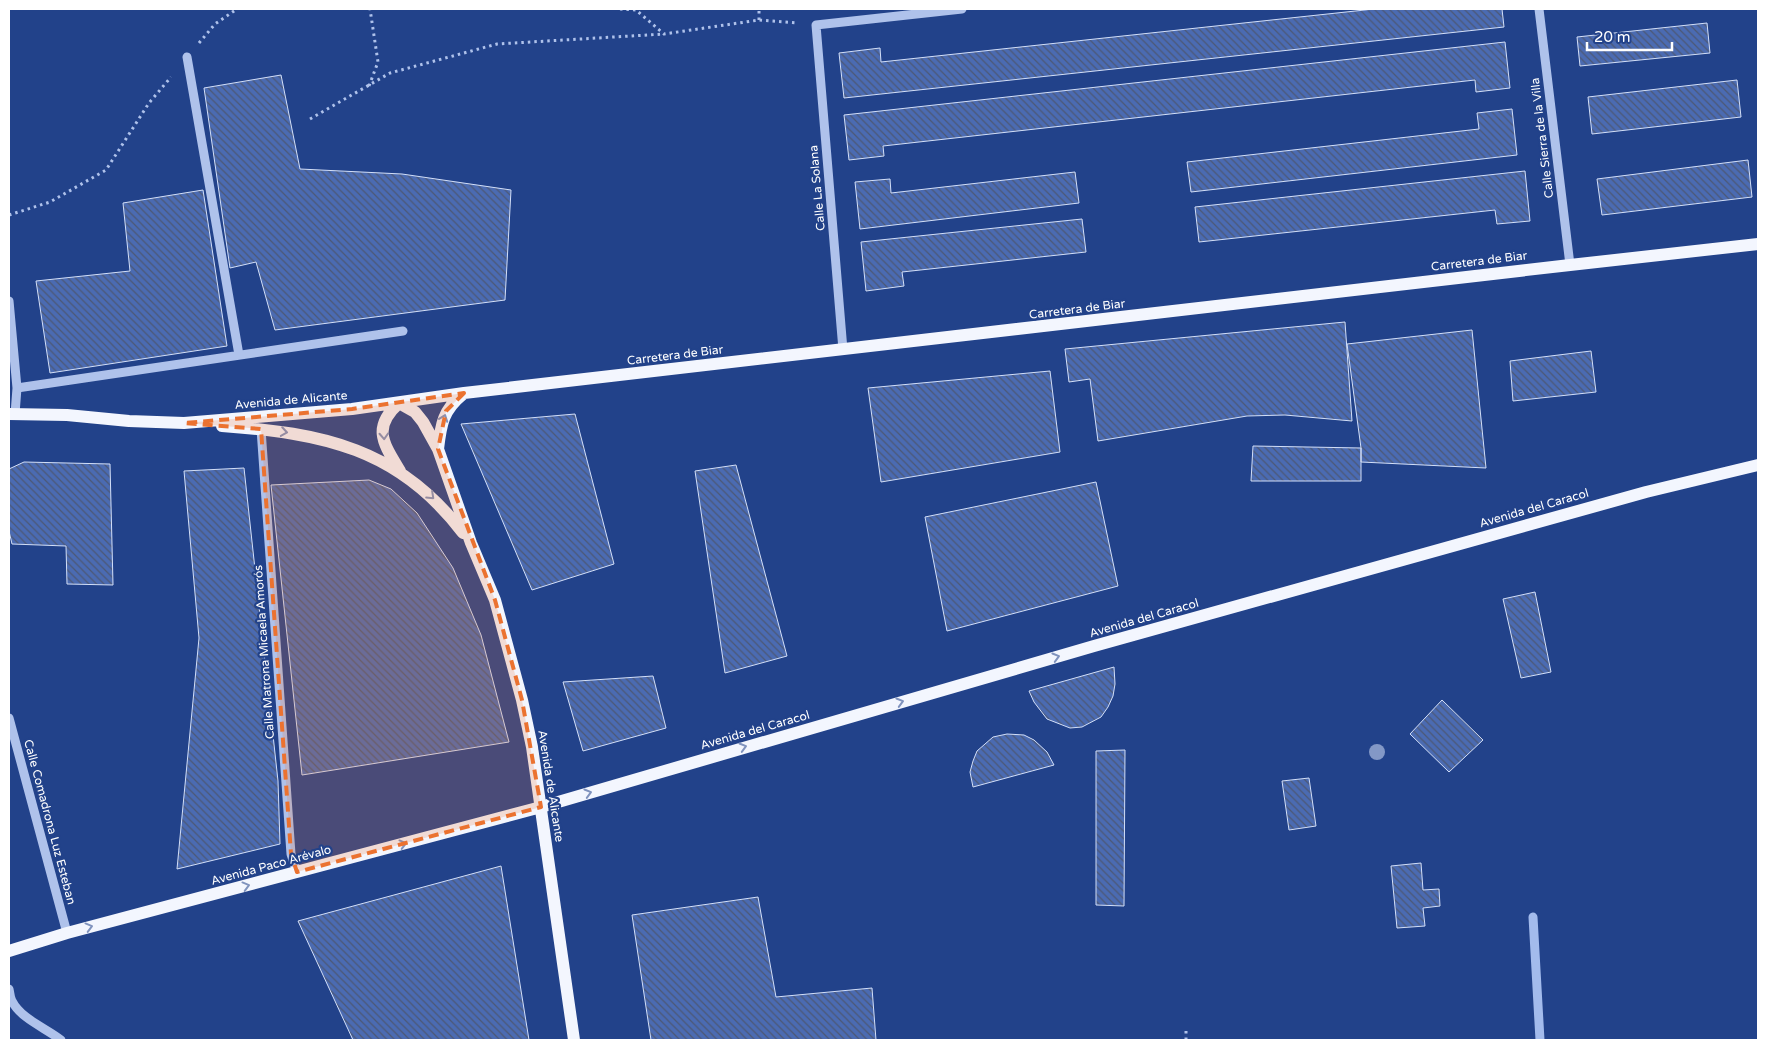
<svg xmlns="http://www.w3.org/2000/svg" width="1767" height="1049" font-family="'Varela Round',sans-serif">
<defs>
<pattern id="building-back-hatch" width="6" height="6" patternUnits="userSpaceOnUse" patternTransform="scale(1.25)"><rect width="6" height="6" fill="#4b6bb2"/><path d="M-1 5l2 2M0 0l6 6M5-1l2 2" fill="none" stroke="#4c5875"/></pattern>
</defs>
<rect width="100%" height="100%" fill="#22428a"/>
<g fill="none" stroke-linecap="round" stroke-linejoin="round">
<path stroke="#a3bbec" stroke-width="9" d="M1533 917 1540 1040"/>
</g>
<path fill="url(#building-back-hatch)" stroke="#d3dff8" d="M1374 9H1502L1504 27 844 98 839 53 880 48 881 62Z
M1707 23 1710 53 1580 66 1577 37Z
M1505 42 1510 88 1476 92 1475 80 883 146 884 156 849 160 844 115Z
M281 75 300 169 402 174 511 190 505 300 275 330 256 262 230 268 204 88Z
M1737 80 1741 117 1592 134 1588 97Z
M1512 109 1517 155 1191 192 1187 162 1479 129 1477 113Z
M1748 160 1752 197 1602 215 1597 179Z
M1525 171 1530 221 1497 224 1495 210 1199 242 1195 207Z
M1075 172 1079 203 860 229 855 182 890 179 891 193Z
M203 190 227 346 50 373 36 281 130 271 123 203Z
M1082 219 1086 252 902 272 904 286 866 291 861 242Z
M1345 322 1352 421 1285 415 1247 416 1098 441 1090 379 1069 382 1065 349Z
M1472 330 1486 468 1361 462V448L1347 344Z
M1591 351 1596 392 1513 401 1510 361Z
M1050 371 1060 452 881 482 868 388Z
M575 414 614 564 532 590 461 424Z
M1253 446 1361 448V481H1251Z
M24 462 110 464 113 585 67 584 66 546 12 544 9 531V469Z
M736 465 787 656 725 673 695 471Z
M244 468 278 781 280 844 177 869 199 638 184 471Z
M369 480 391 489 417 513 453 568 481 635 509 742 302 775 271 485Z
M1096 482 1118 586 947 631 925 517Z
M1535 592 1551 672 1521 678 1503 599Z
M1114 667 1115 684 1113 696 1108 707 1101 717 1082 727 1070 728 1047 719 1034 702 1029 691Z
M653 676 666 728 583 751 563 682Z
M1442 700 1483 740 1449 772 1410 734Z
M1007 734 1024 735 1034 740 1047 752 1054 765 973 787 970 772 973 761 977 751 993 737Z
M1125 750 1124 906 1096 905V751Z
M1309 778 1316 826 1289 830 1282 781Z
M1421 863 1423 890 1439 889 1440 906 1423 908 1425 926 1397 928 1391 866Z
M501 866 529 1040H353L298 921Z
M758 897 776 997 872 988 876 1040H651L632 915Z"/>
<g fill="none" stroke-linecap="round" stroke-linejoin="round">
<path stroke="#afc2eb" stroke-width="3" stroke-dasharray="2.5 4" stroke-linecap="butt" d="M620 9 636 10 664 34 759 20 798 23
M759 20V9
M199 43 215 24 237 9
M369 86 378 62 370 9
M310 119 390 73 497 44 664 34
M9 215 50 202 106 170 149 103 171 77
M1186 1040V1029"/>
<path stroke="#afc2eb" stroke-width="9" d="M1539 9 1570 265
M187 57 239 355
M9 301 17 388
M843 350 816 25 962 9
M15 414 17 388 403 331
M261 429 291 854 297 872
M9 718 67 933
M9 989C10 993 10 998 12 1001 21 1019 46 1028 61 1040"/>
<path stroke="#f3f6fe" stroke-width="12" d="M399 403 415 412 423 422 438 449 471 543 495 600 522 700 532 747 574 1040
M399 403C371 428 384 444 400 471
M9 414 67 415 129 421 184 423 352 409 464 393 1570 265 1758 244
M222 426C322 433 399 448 463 533
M438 449C441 424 443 410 463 394
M9 951 67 933 541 807 1094 646 1646 492 1758 465"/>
</g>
<circle fill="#8398c6" cx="1377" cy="752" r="8"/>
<defs><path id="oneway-chevron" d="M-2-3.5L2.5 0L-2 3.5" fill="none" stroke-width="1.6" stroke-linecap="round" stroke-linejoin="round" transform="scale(1.25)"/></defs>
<g stroke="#8093be">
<use href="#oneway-chevron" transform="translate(444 418) rotate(-70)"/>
<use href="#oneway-chevron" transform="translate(284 432) rotate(9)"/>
<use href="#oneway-chevron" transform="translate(384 436) rotate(87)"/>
<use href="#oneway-chevron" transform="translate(431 496) rotate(43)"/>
<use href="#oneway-chevron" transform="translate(1056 657) rotate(-16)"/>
<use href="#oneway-chevron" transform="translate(900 702) rotate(-16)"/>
<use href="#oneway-chevron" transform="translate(743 747) rotate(-16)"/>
<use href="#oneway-chevron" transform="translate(588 793) rotate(-16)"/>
<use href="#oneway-chevron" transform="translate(403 844) rotate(-15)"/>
<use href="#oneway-chevron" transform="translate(246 886) rotate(-15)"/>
<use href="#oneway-chevron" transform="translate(89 927) rotate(-15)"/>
</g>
<path fill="#eb7230" fill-opacity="0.2" stroke="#eb7230" stroke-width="4" stroke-dasharray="10 6" stroke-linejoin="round" d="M464 393 446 411 438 449 495 600 522 700 541 807 297 872 291 854 261 429 184 423 352 409Z"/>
<g text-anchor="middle" stroke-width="4.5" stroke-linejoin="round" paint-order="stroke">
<g font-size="12" fill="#fff" stroke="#22428a">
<text transform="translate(1542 138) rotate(-97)" y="4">Calle Sierra de la Villa</text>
<text transform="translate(817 188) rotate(-95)" y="4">Calle La Solana</text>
<text transform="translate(1479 261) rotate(-7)" y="4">Carretera de Biar</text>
<text transform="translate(1077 309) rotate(-7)" y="4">Carretera de Biar</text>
<text transform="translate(675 355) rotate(-7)" y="4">Carretera de Biar</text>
<text transform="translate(291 400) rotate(-5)" y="4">Avenida de Alicante</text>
<text transform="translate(1534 508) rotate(-16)" y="4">Avenida del Caracol</text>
<text transform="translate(1144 618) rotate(-16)" y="4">Avenida del Caracol</text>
<text transform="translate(264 652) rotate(-94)" y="4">Calle Matrona Micaela Amorós</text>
<text transform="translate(755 730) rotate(-16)" y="4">Avenida del Caracol</text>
<text transform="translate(551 786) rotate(81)" y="4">Avenida de Alicante</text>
<text transform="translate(50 822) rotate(75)" y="4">Calle Comadrona Luz Esteban</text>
<text transform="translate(271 865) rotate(-15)" y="4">Avenida Paco Arévalo</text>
</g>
</g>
<rect width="1767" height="1049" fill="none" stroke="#ffffff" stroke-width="20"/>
<path d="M1587 42v8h85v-8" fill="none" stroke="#ffffff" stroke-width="2.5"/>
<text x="1594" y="42" font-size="15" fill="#ffffff" stroke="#22428a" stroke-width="4" paint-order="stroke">20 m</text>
</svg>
